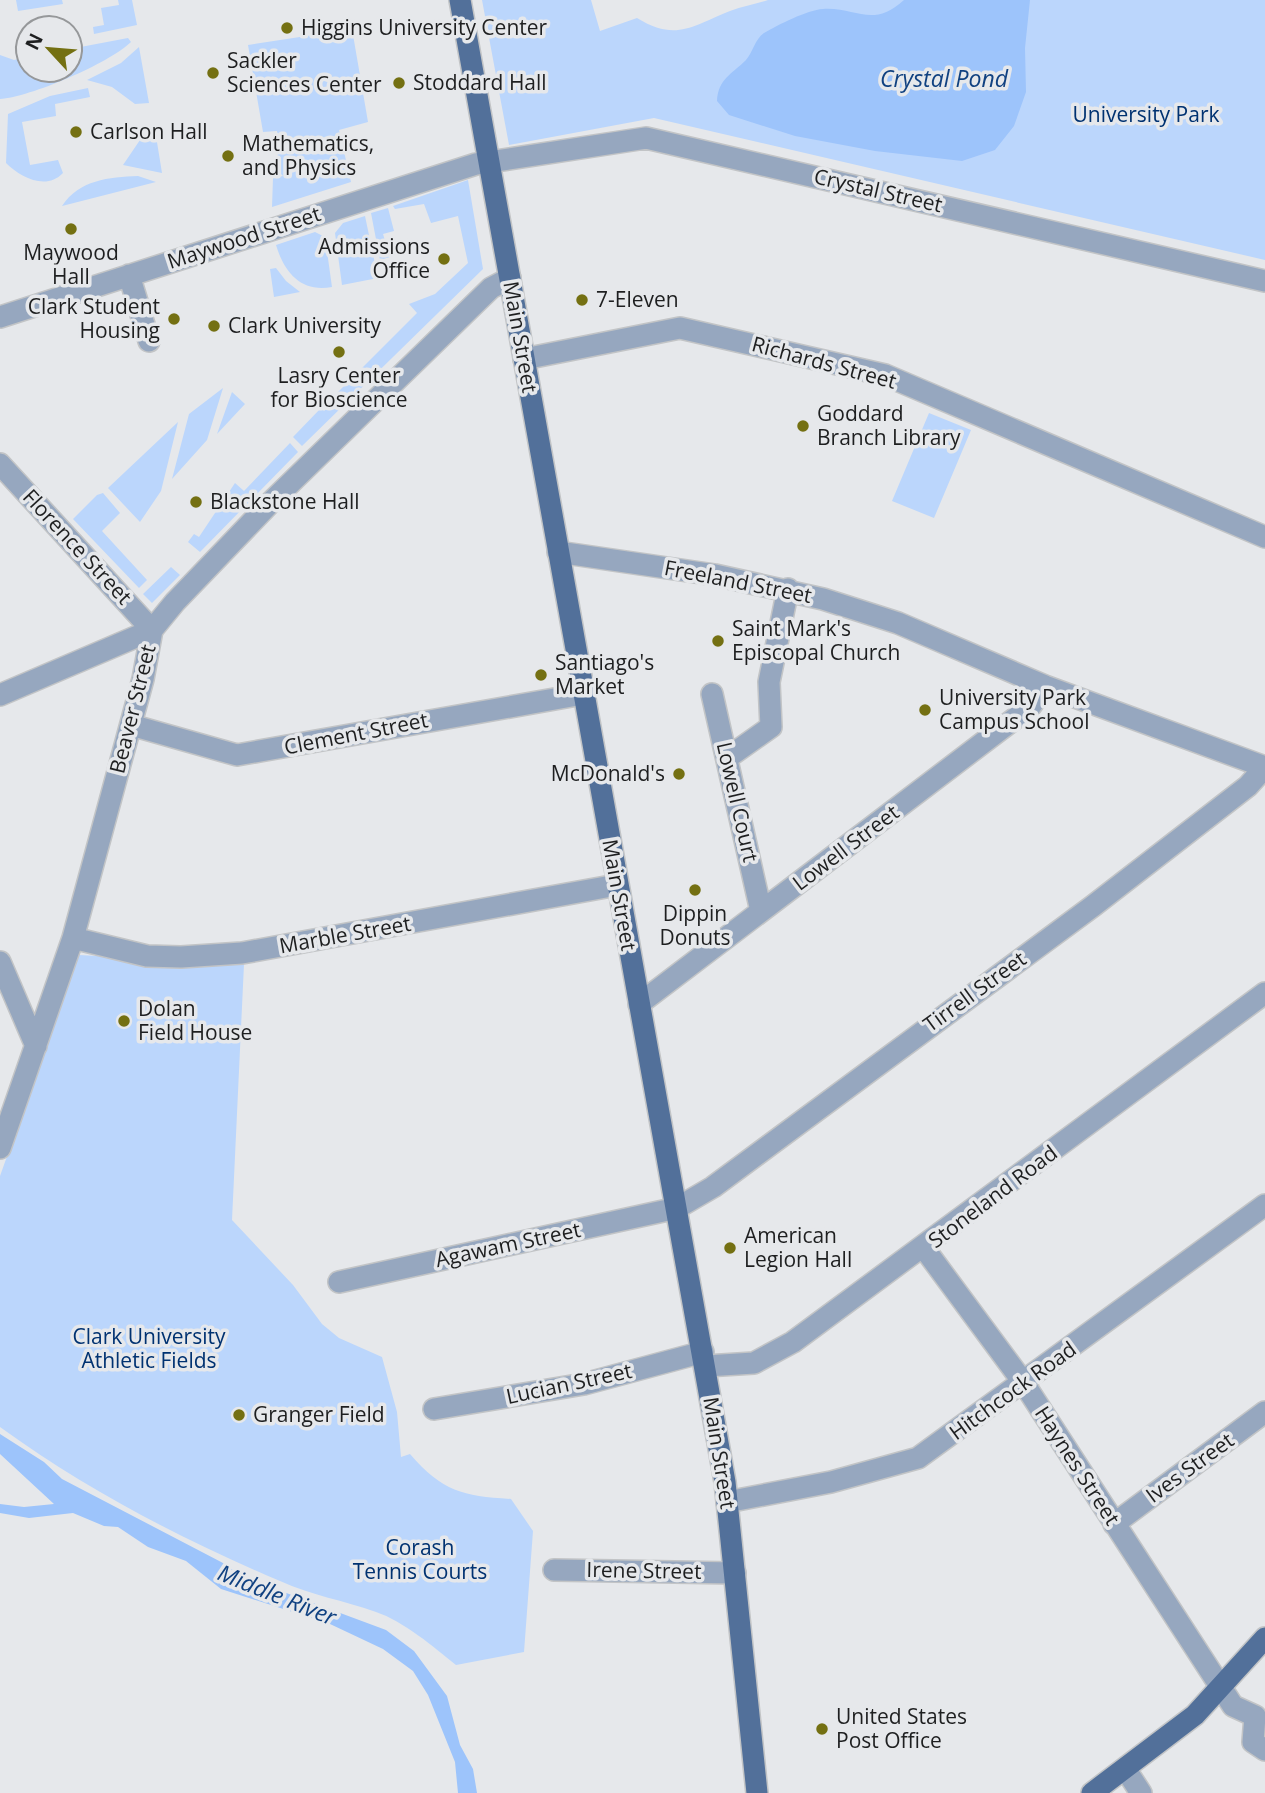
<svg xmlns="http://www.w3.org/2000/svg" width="1265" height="1793" font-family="'Open Sans',sans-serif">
<rect width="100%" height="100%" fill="#e6e8eb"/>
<path fill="#bbd6fc" d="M16 0H62L63 4 18 11Z
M118 0H132L137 25 94 34 93 27 104 25 101 8 119 5Z
M482 0H591L600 31 637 18C676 42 692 26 730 11 743 6 756 4 768 0H1265V260L654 118 509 145Z
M352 29 368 122 339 130 351 182 272 207 273 178 283 176 278 171 277 131 263 132 248 45Z
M128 38 131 42C108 64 30 97 0 99V55L14 60 28 57V70H70V49Z
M139 47 149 103 135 104 112 87 87 80 121 63Z
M88 88 90 97 55 104 56 116 22 122 30 165 58 160 63 173C46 191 20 177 6 163L8 114 50 96Z
M156 136 162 173 123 165 140 140Z
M138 176 156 182 62 206C79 180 109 177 138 176Z
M468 180 483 269 302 446 293 437 321 408 324 411 336 400 333 397 417 313 409 304 435 294 468 263 458 216 431 223 424 204 395 209 393 206Z
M388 208 394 231 383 234 390 257 380 260 371 213Z
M365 216 378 278 342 285 335 233 343 223Z
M315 232 325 237 332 287C301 293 284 272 276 245Z
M276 268 286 281 300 292 274 297 270 269Z
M223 388 207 440 172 479 189 414Z
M232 392 245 404 217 434Z
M929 413 971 430 934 518 892 501Z
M178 422 161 491 140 522 108 488Z
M290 443 298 452 200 552 188 542 194 534 199 537 235 483 244 491Z
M103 493 120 513 102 531 147 580 139 588 73 519 97 495Z
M171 567 180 575 152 603 143 594Z
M79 955 244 964 232 1220 293 1285 322 1324 339 1338 382 1357 397 1412 401 1457 410 1454C443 1492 463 1496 511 1499L533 1531 524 1652 456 1665C434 1647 403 1621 376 1612 342 1600 314 1596 280 1581 181 1539 87 1490 0 1427V1176Z"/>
<path fill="#9dc4fb" d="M904 0H1030L1025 48 1026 92 1014 126 995 150 962 161 875 151 795 136 729 115 717 101C718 79 732 74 746 60 753 52 755 39 764 33 778 25 807 10 823 9 857 7 872 29 904 0Z
M0 1434 44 1462 62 1479 223 1563 260 1589 281 1591 386 1630 414 1651 447 1696 460 1745 473 1769 477 1793H458L455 1762 428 1695 413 1671 383 1649 330 1624 221 1589 186 1561 148 1547 118 1527 104 1526 73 1513 29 1518 0 1513V1504L24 1507 54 1504 0 1454Z"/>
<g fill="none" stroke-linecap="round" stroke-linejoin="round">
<g stroke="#c2c4c6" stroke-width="24">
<path id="minor" d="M129 275 149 341
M0 317 476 164 646 138 1265 281
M524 359 680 328 885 375 1265 537
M0 464 152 630 0 695
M558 552 715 575 823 599 898 623 1045 686 1265 767
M712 694 761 911
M131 725 237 755 583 694
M727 758 771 727 769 682 788 589
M73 938 147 956 181 957 242 953 617 885
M0 962 36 1046
M639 1004 1030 707 1045 686
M0 1148 73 938 143 679 152 630 175 602 272 501 491 288 510 278
M924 1248 1023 1382 1233 1706 1255 1716 1253 1742 1265 1750
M339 1282 677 1208 713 1187 1093 906 1248 786 1265 767
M706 1366 754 1363 793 1342 1265 993
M434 1409 584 1384 703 1352
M727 1502 831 1482 918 1458 1265 1205
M1114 1524 1265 1412
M554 1570 735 1573
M1126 1770 1141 1793"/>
</g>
<g stroke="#c2c4c6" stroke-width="24">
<path id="major" d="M460 0 725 1482 757 1793
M1092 1793 1195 1715 1265 1638"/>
</g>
<use href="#minor" stroke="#96a7bf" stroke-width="21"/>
<use href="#major" stroke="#52709a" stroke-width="21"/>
</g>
<g fill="#747012" stroke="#e6e8eb" stroke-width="2.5">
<circle cx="287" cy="28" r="7"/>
<circle cx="213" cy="73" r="7"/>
<circle cx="399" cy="83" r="7"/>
<circle cx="76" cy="132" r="7"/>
<circle cx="228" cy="156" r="7"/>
<circle cx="71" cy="229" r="7"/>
<circle cx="444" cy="259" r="7"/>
<circle cx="582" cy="300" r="7"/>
<circle cx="174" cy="319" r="7"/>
<circle cx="214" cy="326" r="7"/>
<circle cx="339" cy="352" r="7"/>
<circle cx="803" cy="426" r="7"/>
<circle cx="196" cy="502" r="7"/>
<circle cx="718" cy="641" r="7"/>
<circle cx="541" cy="675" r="7"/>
<circle cx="925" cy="710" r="7"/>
<circle cx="679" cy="774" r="7"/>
<circle cx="695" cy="890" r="7"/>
<circle cx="124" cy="1021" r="7"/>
<circle cx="730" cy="1248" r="7"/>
<circle cx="239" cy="1415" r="7"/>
<circle cx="822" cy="1729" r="7"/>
</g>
<g text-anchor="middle" stroke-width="7" stroke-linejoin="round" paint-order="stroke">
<g font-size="21" fill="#1e1f20" stroke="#e6e8eb" text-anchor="start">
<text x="301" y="35">Higgins University Center</text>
<text x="227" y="68">Sackler<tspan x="227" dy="24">Sciences Center</tspan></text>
<text x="413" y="90">Stoddard Hall</text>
<text x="90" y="139">Carlson Hall</text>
<text x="242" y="151">Mathematics,<tspan x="242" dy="24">and Physics</tspan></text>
<text x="430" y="254" text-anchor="end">Admissions<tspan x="430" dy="24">Office</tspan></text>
<text x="71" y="260" text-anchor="middle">Maywood<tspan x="71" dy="24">Hall</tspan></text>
<text x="596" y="307">7-Eleven</text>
<text x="160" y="314" text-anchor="end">Clark Student<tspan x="160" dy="24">Housing</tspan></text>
<text x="228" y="333">Clark University</text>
<text x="339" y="383" text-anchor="middle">Lasry Center<tspan x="339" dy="24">for Bioscience</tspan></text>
<text x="817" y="421">Goddard<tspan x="817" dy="24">Branch Library</tspan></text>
<text x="210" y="509">Blackstone Hall</text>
<text x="732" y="636">Saint Mark's<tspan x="732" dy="24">Episcopal Church</tspan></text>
<text x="555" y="670">Santiago's<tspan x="555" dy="24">Market</tspan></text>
<text x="939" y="705">University Park<tspan x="939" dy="24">Campus School</tspan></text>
<text x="665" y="781" text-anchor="end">McDonald's</text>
<text x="695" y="921" text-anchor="middle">Dippin<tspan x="695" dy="24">Donuts</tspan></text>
<text x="138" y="1016">Dolan<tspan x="138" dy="24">Field House</tspan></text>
<text x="744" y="1243">American<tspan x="744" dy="24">Legion Hall</tspan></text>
<text x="253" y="1422">Granger Field</text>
<text x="836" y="1724">United States<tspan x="836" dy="24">Post Office</tspan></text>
</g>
<g font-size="21" fill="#003271" stroke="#e6e8eb">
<text x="1146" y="122">University Park</text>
<text x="149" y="1344">Clark University<tspan x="149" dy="24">Athletic Fields</tspan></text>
<text x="420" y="1555">Corash<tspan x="420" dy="24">Tennis Courts</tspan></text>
</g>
<g font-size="21" fill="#1e1f20" stroke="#e6e8eb">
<text transform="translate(878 191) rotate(13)" y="7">Crystal Street</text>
<text transform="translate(244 238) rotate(-18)" y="7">Maywood Street</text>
<text transform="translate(520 337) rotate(80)" y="7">Main Street</text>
<text transform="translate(824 363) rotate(15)" y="7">Richards Street</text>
<text transform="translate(77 547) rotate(47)" y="7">Florence Street</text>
<text transform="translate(738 582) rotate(11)" y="7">Freeland Street</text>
<text transform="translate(133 709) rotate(-76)" y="7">Beaver Street</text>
<text transform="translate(356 734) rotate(-11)" y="7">Clement Street</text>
<text transform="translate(737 802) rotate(77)" y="7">Lowell Court</text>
<text transform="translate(846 848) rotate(-37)" y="7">Lowell Street</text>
<text transform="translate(619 895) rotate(80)" y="7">Main Street</text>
<text transform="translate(345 935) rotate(-10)" y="7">Marble Street</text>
<text transform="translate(975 992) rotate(-36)" y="7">Tirrell Street</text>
<text transform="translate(993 1197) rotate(-37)" y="7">Stoneland Road</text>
<text transform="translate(508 1245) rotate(-12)" y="7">Agawam Street</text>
<text transform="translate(569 1384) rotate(-12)" y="7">Lucian Street</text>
<text transform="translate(1013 1391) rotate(-36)" y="7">Hitchcock Road</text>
<text transform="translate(719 1453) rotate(81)" y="7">Main Street</text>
<text transform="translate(1077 1466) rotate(57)" y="7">Haynes Street</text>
<text transform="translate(1190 1468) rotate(-36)" y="7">Ives Street</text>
<text transform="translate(644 1571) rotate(1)" y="7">Irene Street</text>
</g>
<g font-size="23" font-style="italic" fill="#104181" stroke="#e6e8eb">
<text x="944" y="87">Crystal Pond</text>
<text transform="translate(277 1595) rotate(22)" y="8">Middle River</text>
</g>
</g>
<g transform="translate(49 49) rotate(296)"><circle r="33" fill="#e6e8eb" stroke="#96989a" stroke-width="2"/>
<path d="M0-5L12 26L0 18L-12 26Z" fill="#747012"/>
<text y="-10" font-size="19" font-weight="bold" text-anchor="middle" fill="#1e1f20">N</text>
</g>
</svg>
